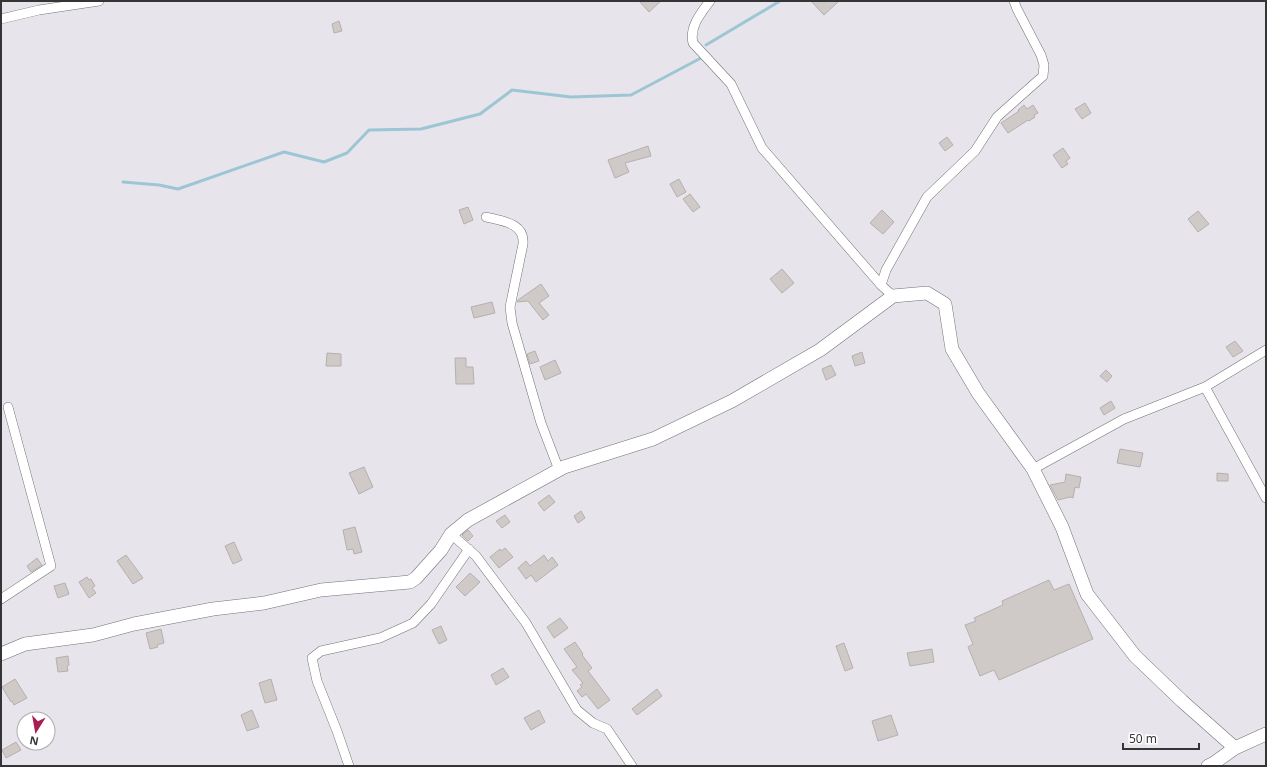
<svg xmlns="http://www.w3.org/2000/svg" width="1267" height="767" font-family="'Noto Sans',sans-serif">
<rect width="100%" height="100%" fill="#e7e5eb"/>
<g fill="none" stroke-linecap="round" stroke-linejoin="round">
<path stroke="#9dc6d5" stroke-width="3" d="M706 45 780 1
M123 182 159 185 178 189 284 152 324 162 347 153 369 130 421 129 480 114 512 90 571 97 631 95 701 58"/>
</g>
<path fill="#cfc9c8" stroke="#b6afae" d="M639 1H661L649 12Z
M811 1H839L824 15Z
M339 21 342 31 334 33 332 24Z
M1085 103 1091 113 1082 119 1075 109Z
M1024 105 1027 109 1033 105 1038 113 1034 115 1035 117 1029 121 1028 120 1008 133 1001 123 1019 111 1018 110Z
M947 137 953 145 945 151 939 143Z
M648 146 651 156 625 163 629 172 615 178 608 160Z
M1063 148 1070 158 1066 161 1068 164 1062 168 1053 155Z
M679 179 686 192 677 197 670 184Z
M690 194 700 207 693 212 683 199Z
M468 207 473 220 464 224 459 210Z
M882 210 894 222 883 234 870 223Z
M1198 211 1209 224 1198 232 1188 219Z
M782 269 794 283 782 293 770 279Z
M541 284 549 296 539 303 549 315 543 320 528 301 517 302 518 300Z
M492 302 495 313 474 318 471 307Z
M1235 341 1243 351 1233 357 1226 347Z
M535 351 539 361 530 364 527 354Z
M862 352 865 363 855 366 852 356Z
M327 353 341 354V366H326Z
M455 358H466V367H473L474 384H456Z
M555 360 561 373 545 380 540 367Z
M831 365 836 375 826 380 822 369Z
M1106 370 1112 376 1107 382 1100 376Z
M1111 401 1115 408 1104 415 1100 408Z
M1120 449 1143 453 1140 467 1117 463Z
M364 467 373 487 359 494 349 473Z
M1217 473 1228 474V481H1217Z
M1066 474 1081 477 1079 488 1075 487 1073 498 1070 497 1058 500 1050 485 1065 482Z
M549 495 555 502 544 511 538 503Z
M581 511 585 518 578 523 574 516Z
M505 515 510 522 502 528 496 521Z
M355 527 362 552 354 554 353 549 347 550 343 530Z
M468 530 473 536 468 541 462 535Z
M234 542 242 560 233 564 225 546Z
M505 548 513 557 499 568 490 557 500 549 501 551Z
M126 555 143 578 133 584 117 561Z
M544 555 548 561 552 557 558 565 536 582 531 575 526 579 518 568 526 561 530 566Z
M37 558 42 565 31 572 27 566Z
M470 573 480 582 465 596 456 587Z
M87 577 89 580 91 579 95 586 92 588 96 593 89 598 79 582Z
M1049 580 1054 590 1069 584 1093 639 999 680 994 670 980 676 968 647 973 644 965 625 976 621 974 618 1003 605 1002 601Z
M65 583 69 594 58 598 54 586Z
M560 618 568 628 554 638 547 627Z
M441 626 447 640 439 644 432 630Z
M161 629 164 643 157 645 158 647 150 649 146 633Z
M575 642 583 654 582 655 592 668 588 671 610 700 598 709 586 694 582 697 577 691 582 687 580 685 583 683 572 670 577 667 564 649Z
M844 643 853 668 845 671 836 646Z
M932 649 934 662 910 666 907 653Z
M68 656 69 665 67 666 68 671 58 672 56 658Z
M503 668 509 677 496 685 491 675Z
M15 679 27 698 14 705 12 701 11 702 2 687Z
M271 679 277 700 265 703 259 683Z
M657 689 662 696 637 715 632 709Z
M252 710 259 727 247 731 241 715Z
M539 710 545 722 531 730 524 718Z
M891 715 898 735 878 741 872 721Z
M16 742 21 750 6 758 2 750Z"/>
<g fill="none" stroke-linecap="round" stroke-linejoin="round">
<g stroke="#737176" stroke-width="10">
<path id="street" d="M710 1C701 13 689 27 693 43L731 84 762 148 881 285 893 296
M1 19 39 10 99 1
M486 217C502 221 525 223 523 244L510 307 512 323 541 423 559 470
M881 285 886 270 927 197 975 151 997 117 1043 76 1044 65 1041 55 1017 9 1014 1
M1205 387 1266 498
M1033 469 1124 419 1205 387 1266 350
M451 534 476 556 526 623 577 710 593 723 607 729 632 766
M1 599 51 566 8 407
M349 766 337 731 317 681 312 658 321 651 380 638 413 623 431 604 469 549"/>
</g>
<g stroke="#737176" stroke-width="14">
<path id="secondary" d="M1 654 25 644 93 635 134 624 213 609 264 603 321 590 410 582 416 578 441 550 451 534 468 520 564 467 653 439 732 401 820 350 893 296 927 293 945 304 952 349 978 393 1033 469 1062 527 1087 594 1135 656 1182 701 1235 748
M1208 766 1214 763 1235 748 1266 734"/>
</g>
<use href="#street" stroke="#fff" stroke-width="9"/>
<use href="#secondary" stroke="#fff" stroke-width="13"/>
</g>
<rect width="1267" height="767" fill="none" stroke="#353436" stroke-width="4"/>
<g transform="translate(36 731) rotate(191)"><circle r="19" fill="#ffffff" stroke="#aeaeaf"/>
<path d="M0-3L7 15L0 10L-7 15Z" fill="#ab1c55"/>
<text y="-6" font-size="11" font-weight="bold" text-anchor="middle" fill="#353436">N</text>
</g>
<path d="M1123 743v6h76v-6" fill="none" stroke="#353436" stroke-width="2"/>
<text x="1129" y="743" font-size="12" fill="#353436" stroke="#ffffff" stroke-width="3" paint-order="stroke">50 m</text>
</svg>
